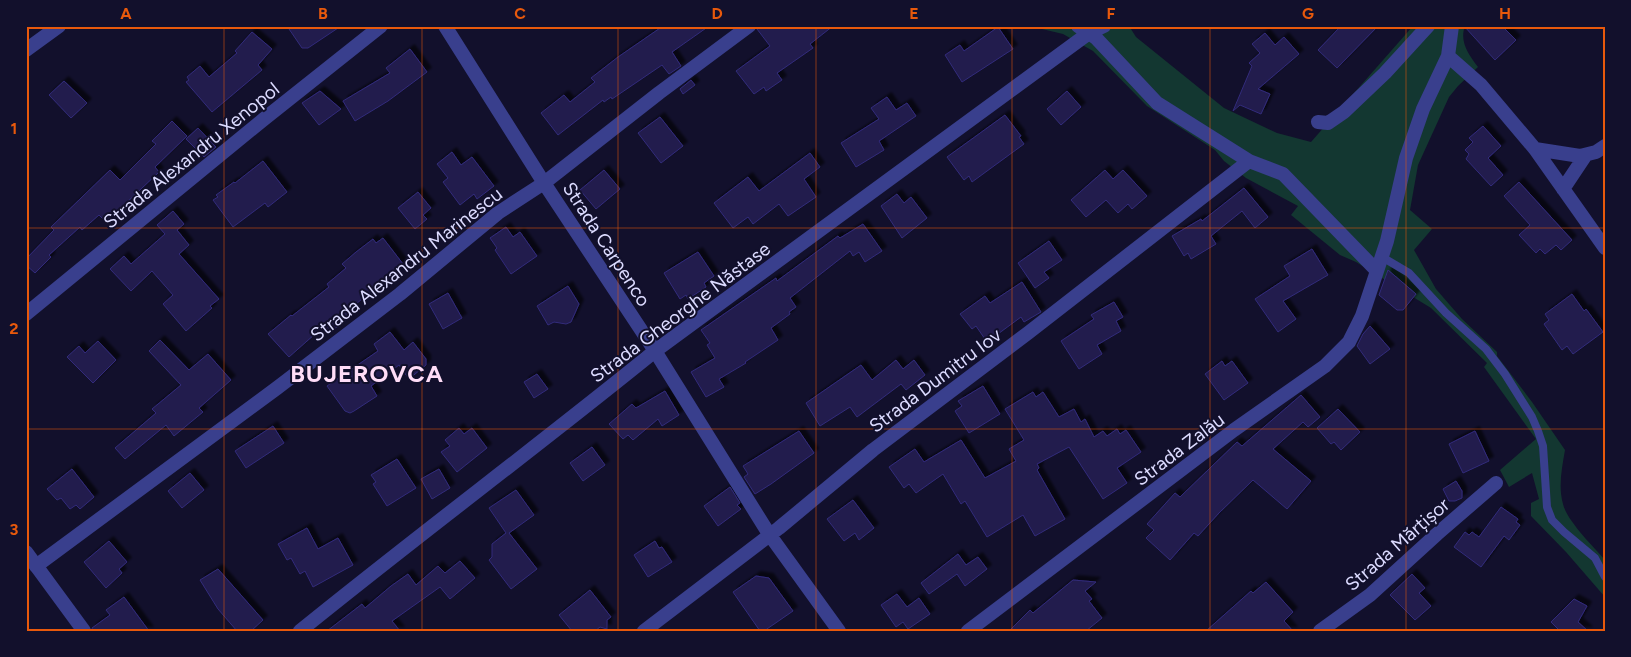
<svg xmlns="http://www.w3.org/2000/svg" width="1631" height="657" font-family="Figtree,sans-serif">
<defs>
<filter id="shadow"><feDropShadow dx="4.5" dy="-4.5" stdDeviation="1" flood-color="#0009"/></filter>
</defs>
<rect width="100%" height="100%" fill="#12102c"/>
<path fill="#133731" d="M1039 26H1129L1136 37 1224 108 1277 133 1311 142 1413 26H1465C1459 42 1469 55 1478 67L1458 86 1449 97 1418 165 1410 210 1432 229 1414 250 1436 289 1462 319 1497 352V356L1532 402 1565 450C1562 468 1558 486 1563 504 1567 521 1593 546 1605 560V597L1566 552 1531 516V503L1539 499 1532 473 1509 487 1500 470 1536 439 1484 367 1487 363 1431 308 1356 262 1340 255 1291 215 1298 206 1246 178 1224 161 1215 150 1147 106 1093 51 1063 34 1042 29Z"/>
<path fill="#201b4e" stroke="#332c7b" filter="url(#shadow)" d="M287 26H341L308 48H302Z
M663 26H709L672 52 681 66 669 74 662 65 612 99 611 97 604 102 603 100 558 135 541 113 564 95 570 102 595 82 591 78 618 57Z
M758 26H833L810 44 813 48 777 73 782 80 766 91 764 87 754 94 736 71 770 46 757 29Z
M1341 26H1378L1337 68 1318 50Z
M1464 26H1502L1516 40 1495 60Z
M998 27 1013 49 962 82 945 55 960 45 964 51Z
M252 32 272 49 258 65 262 70 212 112 186 82 189 80 187 77 200 66 209 77 237 53 235 51Z
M1265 33 1275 45 1284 37 1299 54 1258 89 1270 94 1261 114 1240 105 1233 111 1252 66 1249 63 1260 53 1252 44Z
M410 49 427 72 388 101 355 121 343 101 390 73 386 68Z
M691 80 695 85 683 94 680 89Z
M64 81 87 103 71 118 49 95Z
M320 91 341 109 319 125 302 103Z
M1067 91 1081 107 1061 125 1047 109Z
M887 97 896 110 907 103 916 116 879 141 884 150 856 167 841 143 879 119 871 108Z
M1005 115 1021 136 1019 137 1024 144 972 182 969 176 964 180 947 157Z
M660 117 683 146 661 163 638 133Z
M172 121 187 136 155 167 159 172 106 222 99 215 82 230 80 227 49 255 51 257 35 273 26 265V259L54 230 51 227 110 170 120 180 156 144 152 141Z
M1483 126 1501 146 1488 158 1503 175 1491 186 1466 159 1469 154 1465 150 1473 142 1469 138Z
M198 128 216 147 204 157 186 139Z
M452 152 461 165 472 157 494 186 477 199 474 194 460 205 443 182 448 178 437 164Z
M810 153 820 167 804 179 816 197 788 216 779 204 753 224 748 217 733 228 714 203 748 177 759 191Z
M263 161 287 192 268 207 265 203 233 227 213 200 218 197 216 195 234 182 235 183Z
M604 170 620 189 596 209 580 190Z
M1105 170 1113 179 1123 170 1147 196 1132 209 1128 204 1118 213 1106 200 1086 217 1071 200Z
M1519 182 1572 240 1561 250 1556 245 1545 254 1540 249 1536 253 1519 235 1530 225 1504 196Z
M1244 188 1268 217 1255 228 1242 211 1211 236 1216 244 1191 259 1188 253 1184 256 1172 236 1201 219 1202 221Z
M418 192 431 208 423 215 427 219 415 229 398 208Z
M897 194 904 203 911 197 927 218 902 238 881 206Z
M173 211 184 224 177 230 189 245 179 254 219 299 210 306 212 308 186 331 163 304 173 295 152 271 131 291 110 269 124 256 131 264 165 234 157 225Z
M863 224 882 251 865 262 859 252 853 256 850 251 790 298 796 307 789 312 790 314 771 328 778 340 745 362 746 363 719 379 724 387 706 397 691 372 715 358 707 345 710 343 701 330 776 278 777 281 838 236 840 238Z
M506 227 513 237 520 232 537 256 511 274 495 250 497 248 490 238Z
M383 238 403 264 349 310 353 315 329 333 324 326 289 357 268 334 291 315 292 316 329 287 327 284 346 268 342 264 356 252 373 239 376 243Z
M1049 241 1062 260 1044 272 1049 278 1035 288 1018 263Z
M1312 249 1328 275 1283 301 1296 319 1278 332 1255 299 1290 276 1284 266Z
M698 252 714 276 704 283 706 287 688 299 686 295 680 299 664 273Z
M1388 270 1416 294 1403 310H1397L1379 295Z
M1022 282 1041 312 1024 322 1021 317 987 342 976 326 972 329 960 314 985 296 990 303Z
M568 286 579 304 571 322 566 324 554 322 548 325 537 306Z
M448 293 462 318 443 329 429 304Z
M1572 294 1584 311 1586 309 1603 332 1573 354 1567 346 1562 350 1544 324 1549 320 1545 314Z
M1114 302 1123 317 1116 321 1121 331 1097 345 1102 354 1079 369 1061 341 1094 319 1091 315Z
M1370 326 1390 349 1370 364 1357 346 1363 334Z
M390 332 404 350 413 342 426 359V365L409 379 399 365 371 386 377 396 354 411 350 413 345 411 327 386 378 351 374 344Z
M160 340 189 370 208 354 231 380 199 408 203 412 174 436 166 425 125 459 115 448 156 413 152 409 181 385 149 351Z
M98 341 116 360 93 383 67 357 79 346 85 353Z
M896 360 903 369 914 360 925 375 906 390 901 384 857 417 850 407 820 426 806 403 861 365 872 380Z
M1222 361 1225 366 1232 361 1248 383 1224 400 1205 374Z
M537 374 548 389 534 398 524 382Z
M983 386 1000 414 969 433 955 411 962 406 958 401Z
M665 391 679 415 662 426 658 419 633 440 628 435 623 439 609 424 632 404 636 408Z
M1033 392 1036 397 1043 392 1059 417 1074 409 1081 422 1085 419 1094 437 1103 431 1107 436 1117 429 1120 434 1126 430 1141 452 1117 468 1127 483 1103 499 1069 447 1037 464 1039 468 1037 470 1065 519 1035 536 1023 515 987 537 965 501 961 504 943 474 916 493 909 484 904 488 889 467 915 449 924 462 961 440 985 478 1016 461 1009 449 1024 440 1005 409Z
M1301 395 1320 417 1308 427 1303 422 1273 449 1311 481 1287 509 1253 480 1219 513 1198 536 1194 533 1170 560 1146 538 1154 530 1147 524 1175 493 1180 497 1237 442 1242 446Z
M1338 409 1360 432 1341 450 1334 442 1331 444 1317 428Z
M273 426 284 443 246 468 235 451Z
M459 428 464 434 472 428 487 448 457 472 441 452 450 446 445 440Z
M799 431 814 453 771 484 755 494 744 477 748 474 743 466Z
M1475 431 1489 461 1463 473 1449 444Z
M592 447 605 465 583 481 570 463Z
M397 459 416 488 387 506 373 484 376 482 371 475Z
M72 469 94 497 80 509 76 505 70 509 61 498 57 500 47 489Z
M439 469 450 488 432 499 421 479Z
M190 473 204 490 182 508 168 491Z
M1456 481 1462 491V498L1455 501H1449L1443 489Z
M730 487 740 503 737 505 741 509 718 526 704 506Z
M516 490 534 515 509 533 537 569 511 589 489 560 492 557V544L506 533 489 508Z
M853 500 874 528 859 540 855 533 844 541 827 519Z
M1501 507 1518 519 1516 522 1520 525 1509 540 1504 536 1481 567 1454 547 1465 532 1469 535 1472 532 1479 537Z
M307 528 318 549 338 538 353 565 313 587 305 571 300 574 291 558 287 560 278 544Z
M109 541 127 562 119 569 122 573 106 588 84 562Z
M655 541 659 548 662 547 672 562 648 577 634 555Z
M958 554 966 565 978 557 987 569 965 586 957 574 929 594 921 583Z
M460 561 475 578 450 599 440 587 392 621 400 631H327L362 604 365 608 391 586 408 574 416 585 438 566 445 573Z
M218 569 263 620 251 631H237L218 609 200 580Z
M1412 574 1425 588 1419 593 1431 606 1415 620 1390 595Z
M756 576 769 578 793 611 764 631H760L733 592Z
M1073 580 1096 582 1085 591 1092 599 1089 601 1102 618 1086 631H1009L1030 610 1033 613Z
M1266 582 1293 612 1284 621 1293 631H1206L1251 591 1253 593Z
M590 590 611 617 607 620V629L600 627 595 631H572L559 615Z
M897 594 907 607 919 598 930 614 908 629 903 622 896 627 881 605Z
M124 597 149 631H93L92 628 110 615 106 610Z
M1574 599 1587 606 1578 622 1588 631H1560L1551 622Z"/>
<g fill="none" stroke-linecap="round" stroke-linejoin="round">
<path stroke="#393f8d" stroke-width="8" d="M1382 257 1409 273 1446 313 1486 349 1505 374 1532 417 1538 431 1543 446 1547 507 1552 520 1564 532 1595 558 1605 577"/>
<path stroke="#393f8d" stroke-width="14" d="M445 26 544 183 655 351 769 534 839 631
M1078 26 1096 38 1157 103 1249 161 1283 174 1377 271
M26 50 59 26
M1448 56 1481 85 1535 149 1605 248
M1318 122 1328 123 1344 112 1385 73 1428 26
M1535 149 1580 156 1596 152 1605 146
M1563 189 1585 156
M26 314 264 119 381 26
M36 566 277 388 400 294 498 213 544 183 659 93 749 26
M300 631C417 536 538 446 655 351L1089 33 1104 26
M644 631 779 528 873 450 1028 333 1249 161
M968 631 1234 430 1325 366 1349 342 1362 316 1387 241 1406 158 1423 109 1448 56 1452 26
M1320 631 1370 595 1437 534 1496 483"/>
<path stroke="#393f8d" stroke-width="14" d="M26 552 84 631"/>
</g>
<path fill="none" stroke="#e8590c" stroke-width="1" stroke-opacity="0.55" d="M224 26V631M422 26V631M618 26V631M816 26V631M1012 26V631M1210 26V631M1406 26V631M26 228H1605M26 429H1605"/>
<g text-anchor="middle" stroke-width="4" stroke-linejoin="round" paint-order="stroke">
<g font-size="19" fill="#dcdbff" stroke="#12102c">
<text transform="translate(191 155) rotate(-39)" y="7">Strada Alexandru Xenopol</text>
<text transform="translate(607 244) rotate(57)" y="7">Strada Carpenco</text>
<text transform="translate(406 264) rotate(-38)" y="7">Strada Alexandru Marinescu</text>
<text transform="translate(680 312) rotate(-37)" y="7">Strada Gheorghe Năstase</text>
<text transform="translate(935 380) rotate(-37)" y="7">Strada Dumitru Iov</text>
<text transform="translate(1179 449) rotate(-37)" y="7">Strada Zalău</text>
<text transform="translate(1397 544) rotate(-41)" y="7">Strada Mărțișor</text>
</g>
<g font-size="24" font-weight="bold" letter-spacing="1" fill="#ffddf7" stroke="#12102c">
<text x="367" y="382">BUJEROVCA</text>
</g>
</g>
<rect width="1631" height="657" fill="none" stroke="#12102c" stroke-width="55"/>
<rect x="28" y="28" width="1576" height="602" fill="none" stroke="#e8590c" stroke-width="2"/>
<g font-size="16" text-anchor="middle" font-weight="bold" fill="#e8590c">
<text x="126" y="19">A</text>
<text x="323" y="19">B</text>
<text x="520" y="19">C</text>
<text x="717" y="19">D</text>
<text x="914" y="19">E</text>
<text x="1111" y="19">F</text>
<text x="1308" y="19">G</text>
<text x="1505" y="19">H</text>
<text x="14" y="134">1</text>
<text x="14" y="334">2</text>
<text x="14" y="535">3</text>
</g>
</svg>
